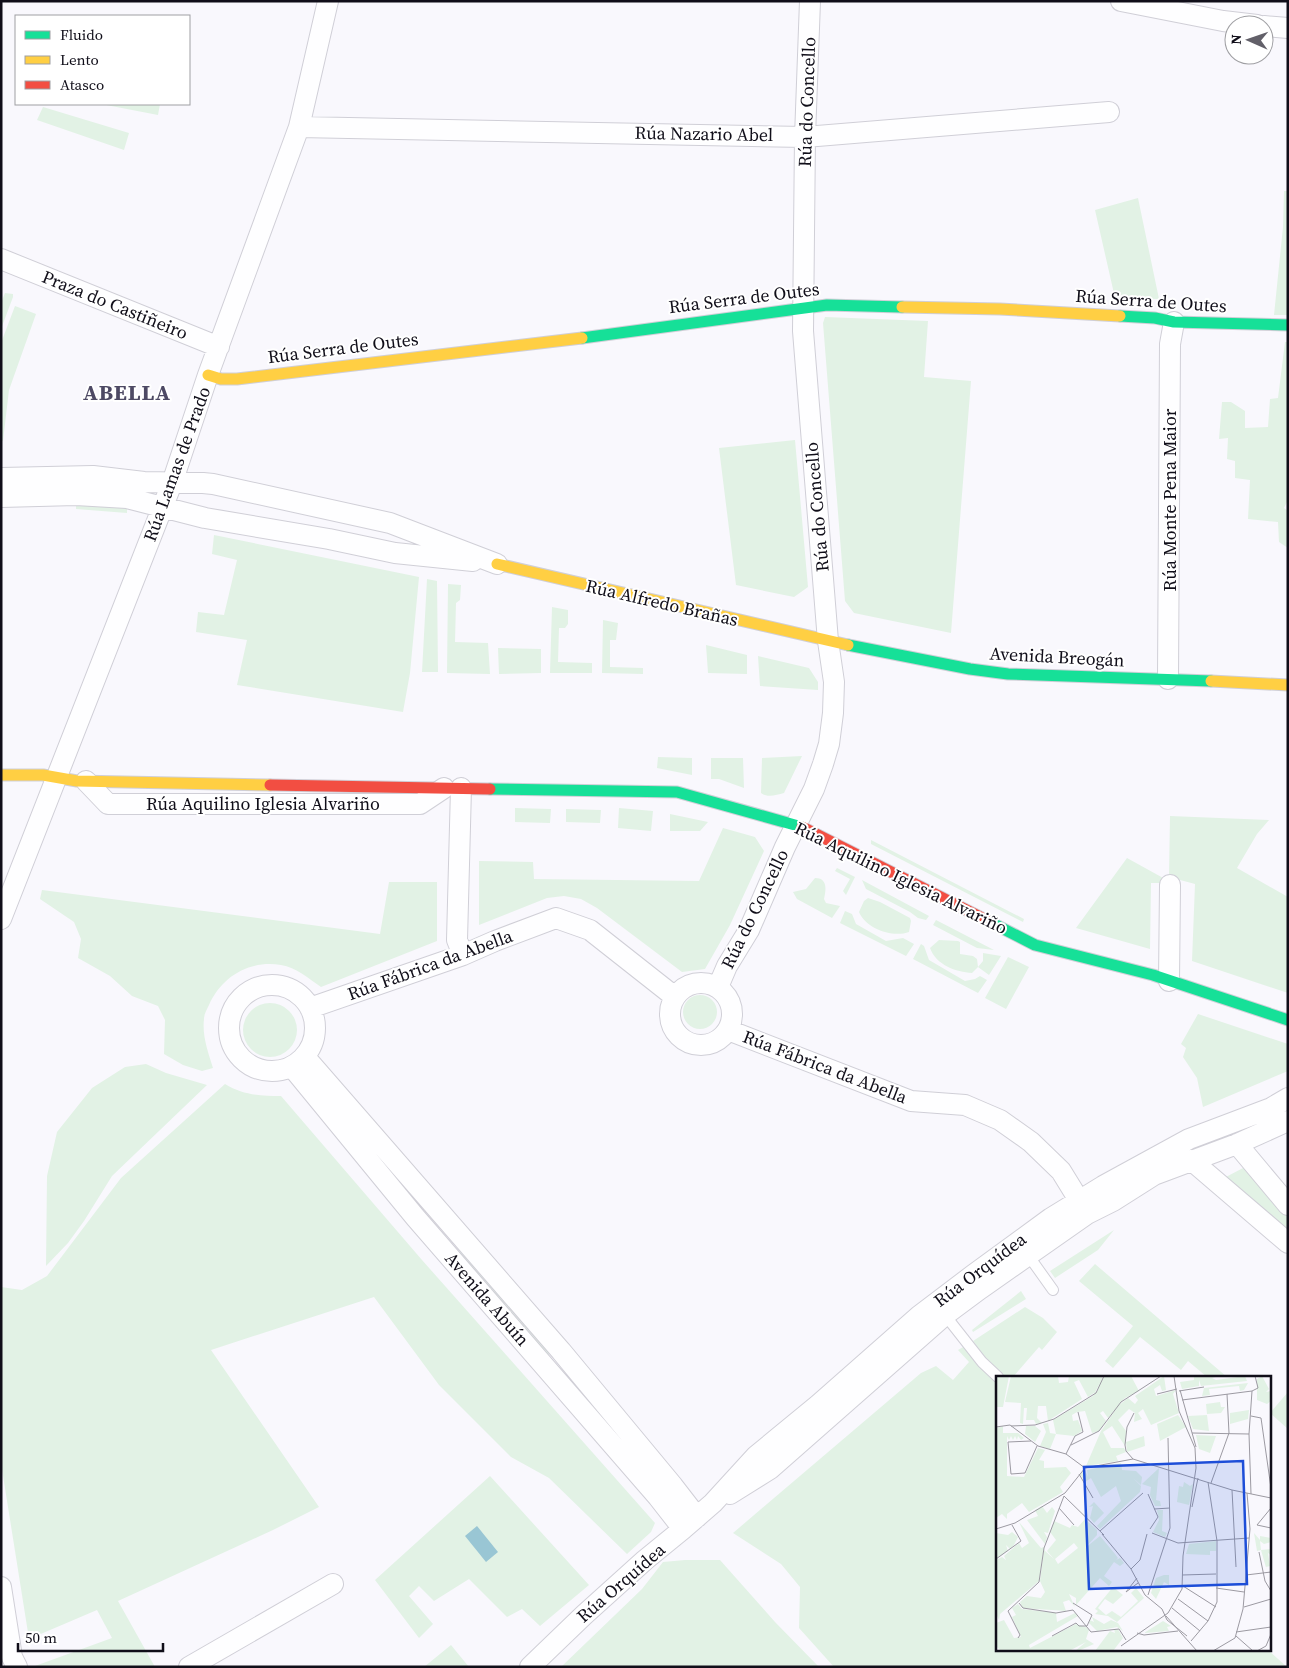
<svg xmlns="http://www.w3.org/2000/svg" width="1289" height="1668" font-family="'Source Serif 4',serif">
<rect width="100%" height="100%" fill="#f9f8fd"/>
<path fill="#e2f2e5" d="M101 104H160L158 115Z
M43 107 129 133 124 150 37 120Z
M1284 191H1288V315H1274L1283 227Z
M1138 198 1159 299 1115 298 1095 210Z
M5 293 13 294V297L1 329V303Z
M15 306 36 314 9 390 3 441 1 440V343Z
M825 317 928 321 924 377 971 381 951 633 854 613 845 601 823 323Z
M1285 342H1288V500L1284 508 1288 511V548L1279 542 1278 522 1248 519 1250 480 1235 478V461L1227 459 1228 438 1219 439 1222 402H1231L1245 411V428L1268 427 1270 399 1278 398Z
M795 440 808 587 794 597 736 585 719 448Z
M76 502 127 507V513L76 509Z
M214 535 419 577 410 673 403 712 237 685 247 640 196 632 198 612 224 615 237 560 212 554Z
M427 579 437 581 438 672H422Z
M448 584 461 585 460 600 456 603 455 642 488 643 490 674 447 673Z
M552 607 568 610V624L565 628H559L558 662 592 663V673H550Z
M603 620 618 623 616 640H610V667L643 668V674L602 673Z
M706 645 747 655V674L708 673Z
M498 648 541 649V673L499 674Z
M758 656 809 668 818 682V690L760 686Z
M802 756 784 793C776 795 768 798 761 793L762 758Z
M658 757 692 758V775L657 768Z
M711 758H743L744 788 719 779H711Z
M515 808 551 809 550 823 515 822Z
M619 808 653 811 651 831 618 828Z
M566 809 601 810 600 823 566 822Z
M670 814 708 822 700 831H670Z
M1170 816 1269 820 1257 834 1237 868 1288 897V993L1192 961 1195 884 1169 877Z
M723 828 755 837 764 851 730 925 705 969 682 972 597 908 581 899 564 896 547 898 479 925V861L533 862 534 879 699 881Z
M871 840 1024 919 1023 922 871 844Z
M1127 858 1165 879 1164 883H1151L1150 949 1076 928Z
M837 868 855 877 846 895 843 891 850 879 835 871Z
M815 878C828 878 826 890 824 899L826 903 840 906 832 918 797 899 793 892 806 889Z
M862 880 929 916 926 920 918 918 910 912 866 889Z
M389 882H437V941L321 987C309 979 296 967 281 965 250 960 222 976 209 1005 207 1009 204 1014 204 1019 202 1036 208 1052 213 1068L202 1071 183 1065 164 1054 165 1020 158 1006 132 996 110 976 78 958 81 939 74 922 40 899 42 890 380 934Z
M868 898 880 902 910 918 911 921 909 932C893 938 866 929 859 912L864 901Z
M845 911 852 914 856 924 886 941 903 938 914 944 906 956 840 923Z
M936 920 994 950 977 948 933 925Z
M939 940 958 941 960 942V954L973 956 977 959 978 967 983 961V953L1001 956 989 975 978 967 972 973C956 972 936 965 930 948Z
M921 944 924 946 929 960 965 981 975 979 980 976 987 980 978 993 913 959Z
M1008 957 1029 967 1006 1009 985 998Z
M683 1012a17 17 0 1 1 34 0a17 17 0 1 1-34 0Z
M243 1030a27 27 0 1 1 54 0a27 27 0 1 1-54 0Z
M1198 1014 1288 1044V1071L1203 1107 1197 1078 1183 1057 1186 1048 1181 1044Z
M146 1064 166 1073 207 1085 112 1176 84 1221 68 1243 46 1266 47 1176 57 1132 92 1088 125 1067Z
M225 1084C243 1095 260 1096 281 1096L422 1260 655 1523 651 1532 627 1554 549 1478 511 1457 439 1385 374 1297 211 1350 319 1507 273 1530 118 1601 155 1667H36L35 1666 112 1638 97 1610 29 1639 1 1463V1287L22 1290 47 1276 121 1178Z
M1245 1167 1288 1217V1233L1222 1179Z
M1114 1230 1098 1250 1055 1278 1050 1271Z
M462 1249 551 1352 547 1356 459 1253Z
M1095 1264 1227 1377H1207L1188 1361 1181 1370 1140 1337 1113 1368 1105 1361 1133 1326 1079 1281Z
M1021 1291 1026 1299 973 1332 972 1330Z
M1025 1307 1043 1318 1057 1332 1042 1350 1039 1347 1013 1377H1004L986 1360 973 1341Z
M965 1346 998 1380V1649H1267L1287 1667H834L799 1628 800 1587 781 1564 733 1533 921 1373 936 1366 953 1380 969 1362 958 1350Z
M1288 1392V1429L1270 1413Z
M490 1476 589 1585 540 1626 522 1609 507 1617 469 1579 434 1601 419 1586 409 1596 433 1624 419 1638 375 1580Z
M685 1560H720L775 1622 819 1667H561L642 1589 663 1562Z
M451 1645 469 1667H424Z"/>
<path fill="#99c6d4" d="M477 1526 498 1552 486 1562 465 1536Z"/>
<g fill="none" stroke-linecap="round" stroke-linejoin="round">
<g stroke="#d0cfd7" stroke-width="12">
<path id="lane" d="M1028 1255 1053 1290
M945 1315 982 1362 998 1377"/>
</g>
<g stroke="#d0cfd7" stroke-width="22">
<path id="street" d="M1121 1 1223 21 1257 25
M1264 26 1288 28
M299 127 805 137 1109 112
M1 259 219 347
M1 478 93 476 144 482 203 483 213 484 390 523 497 564
M1 497 76 495 127 498 205 518 329 539 395 553 473 561
M1168 679 1170 344 1174 322
M86 781 108 804H420L444 788
M461 788 457 940 463 955
M1 919 172 483 208 375 299 127 328 1
M1169 981 1170 885
M670 1014a31 31 0 1 1 62 0a31 31 0 1 1-62 0Z
M229 1028a43 43 0 1 1 86 0a43 43 0 1 1-86 0Z
M718 987 727 966 749 930 785 847 814 789 823 764 829 744 833 713 834 682 828 641 803 331 805 137 810 1
M310 1008 463 955 495 941 556 918 590 930 675 997
M728 1030 911 1101 965 1105 1000 1120 1031 1142 1061 1171 1085 1210
M305 1057 561 1351 673 1486 697 1517
M292 1067 415 1217 658 1497 683 1529
M1237 1144 1288 1205
M1191 1160 1288 1243
M730 1494 770 1469 945 1315 980 1289 1087 1214 1113 1201 1154 1175 1237 1144 1288 1121
M1 1587 12 1657 17 1667
M189 1667 333 1584
M530 1667 584 1615 645 1560 683 1529 713 1503 756 1456 818 1405 919 1316 973 1275 1051 1218 1103 1186 1189 1139 1271 1108 1288 1098"/>
</g>
<g stroke="#d0cfd7" stroke-width="13">
<path id="fast" d="M1120 316 1155 318 1174 322 1288 325
M582 338 827 305 902 307
M848 645 970 669 1008 674 1211 681
M490 789 677 792 802 827
M988 921 1035 945 1153 975 1288 1020"/>
</g>
<g stroke="#d0cfd7" stroke-width="13">
<path id="slow" d="M902 307 1000 309 1120 316
M208 375 221 379H237L582 338
M497 564 848 645
M1211 681 1288 685
M1 775H43L77 781 270 785"/>
</g>
<g stroke="#d0cfd7" stroke-width="13">
<path id="jam" d="M270 785 490 789
M802 827 988 921"/>
</g>
<use href="#lane" stroke="#fefeff" stroke-width="10"/>
<use href="#street" stroke="#fefeff" stroke-width="20"/>
<use href="#fast" stroke="#16e098" stroke-width="11"/>
<use href="#slow" stroke="#ffcf43" stroke-width="11"/>
<use href="#jam" stroke="#f24e42" stroke-width="11"/>
</g>
<g text-anchor="middle" stroke-width="4" stroke-linejoin="round" paint-order="stroke">
<g font-size="18" fill="#100e19" stroke="#fff">
<text transform="translate(807 102) rotate(-88)" y="6">Rúa do Concello</text>
<text transform="translate(704 134) rotate(1)" y="6">Rúa Nazario Abel</text>
<text transform="translate(744 298) rotate(-7)" y="6">Rúa Serra de Outes</text>
<text transform="translate(1151 301) rotate(4)" y="6">Rúa Serra de Outes</text>
<text transform="translate(115 305) rotate(22)" y="6">Praza do Castiñeiro</text>
<text transform="translate(343 348) rotate(-7)" y="6">Rúa Serra de Outes</text>
<text transform="translate(177 464) rotate(-70)" y="6">Rúa Lamas de Prado</text>
<text transform="translate(1170 500) rotate(-90)" y="6">Rúa Monte Pena Maior</text>
<text transform="translate(817 507) rotate(-95)" y="6">Rúa do Concello</text>
<text transform="translate(662 603) rotate(13)" y="6">Rúa Alfredo Brañas</text>
<text transform="translate(1057 657) rotate(3)" y="6">Avenida Breogán</text>
<text x="263" y="810">Rúa Aquilino Iglesia Alvariño</text>
<text transform="translate(901 878) rotate(26)" y="6">Rúa Aquilino Iglesia Alvariño</text>
<text transform="translate(755 909) rotate(-64)" y="6">Rúa do Concello</text>
<text transform="translate(430 965) rotate(-20)" y="6">Rúa Fábrica da Abella</text>
<text transform="translate(825 1067) rotate(21)" y="6">Rúa Fábrica da Abella</text>
<text transform="translate(980 1270) rotate(-37)" y="6">Rúa Orquídea</text>
<text transform="translate(487 1299) rotate(49)" y="6">Avenida Abuín</text>
<text transform="translate(621 1583) rotate(-41)" y="6">Rúa Orquídea</text>
</g>
<g font-size="22" font-weight="bold" letter-spacing="1" fill="#4d4964" stroke="#fff">
<text x="127" y="400">ABELLA</text>
</g>
</g>
<g transform="translate(996 1376)">
<rect width="275" height="275" fill="#f9f8fd"/>
<path d="M0 0H13L7 31H0ZM15 0H62L63 7 72 6 73 0H107L101 15 92 21 83 4 78 6 86 23 52 45 50 30H42L41 42 46 47 40 48 38 44H30L31 32H28L27 48 24 47 25 27 9 26ZM108 0H135L143 15 129 22 112 42 107 35 104 37 110 45 103 55 96 57 89 35 81 36 76 39 77 45 82 44 86 55 78 60 60 58 54 73 44 70 50 56 47 48 52 47 54 57 60 58 57 44 97 20ZM168 0 170 14 166 15 164 9 158 13 160 20 180 14 177 18 183 37 155 49 147 33 142 37 146 43 138 46 139 37 133 33 122 44 130 55 129 70 116 50 107 56 115 72H128L130 76 120 80 122 85 90 90 105 55 122 30 132 22 139 28 142 24 139 20ZM198 0H224L216 2 220 4 249 0 251 5 205 10 203 4V10L186 13 184 6 198 4ZM266 0 273 13 270 16 275 15V25L271 28 261 24V3ZM252 7 248 14 244 15 243 10 213 13 214 19 206 20 208 12ZM224 26 225 31H229L225 37 211 38 210 28ZM253 34 252 43 234 48V37ZM182 39 190 51 164 65 161 48ZM211 39 213 55 197 53 192 40ZM7 50V57H22L28 62 25 64 22 60 21 64 19 60 17 64 15 60 13 64 11 60V100L28 101 42 72 49 74 43 84 48 85V92L70 91 75 97 64 111 67 116 33 136 26 127 11 138V143L6 138 0 142V52ZM30 50H39L45 55 39 66 29 58ZM200 59 220 60 214 77 203 73ZM148 60 149 70 131 76 130 66ZM125 87 126 94 140 95 146 101 145 109 137 102 145 110 144 116 104 153 101 150 125 125 120 110 105 121 95 102 89 106 84 98 89 94 92 101 91 94ZM163 92 160 124 164 125 165 130H159L154 119 155 111 146 108ZM188 106 194 110 197 108 193 129 181 126 183 110 187 111ZM98 126 108 137 98 147 94 142 97 130 93 131ZM46 130 51 137 56 131 59 135 52 157 48 156 51 161 49 168 31 144 42 140 39 134ZM161 134H167L166 155 171 157 169 161 157 156 163 144ZM89 143 101 154V159L89 172 104 160 119 178 122 182 120 184 124 182 128 187 124 190 118 186 108 200 116 206 113 210 104 202 80 229V222L73 218 79 231 73 224 67 226 70 235 26 232 24 226 31 220 45 222 49 216 44 205 48 174 58 183 51 175 60 164 54 156 58 145 74 152 76 149 82 151ZM78 167 82 172 62 188 59 183ZM23 146 45 172 48 171 43 205 4 238 3 244 0 238V184L6 181 10 184 8 180 23 167 26 172 33 167ZM16 156 22 161 18 169 14 173 10 169 12 175 0 183V157L12 159ZM258 157 264 164V160L275 162V166L268 168 264 165 265 174 275 173V179L272 177 274 190 270 191 271 195 265 174 261 175ZM220 165V175H214V179L190 178 193 168ZM168 199H173V209L168 206 160 223 155 217 160 202ZM117 211 127 219 117 228 109 223 102 232 110 239 116 235 125 241 142 225 135 217 140 212 148 222 121 246 112 240 99 238 102 235 99 233ZM22 228 26 233 60 237 61 246 79 237 82 240 33 269 34 272 80 248 90 251 93 254 90 263 98 268 82 275H79L90 266 73 275H5L0 270V247L8 244 18 262 25 261 16 241 20 239 16 232ZM96 241 108 248 115 244 122 247 127 255 121 251 101 255 93 247 94 244 98 246ZM167 245 175 250 171 251 173 255 148 257ZM118 253H122L127 262 117 275H99L114 255 119 257Z" fill="#e2f2e5" fill-rule="evenodd"/>
<path fill="none" stroke="#9c9aa2" stroke-width="1" d="M184 14 200 71M183 15 208 11M161 18 181 13M186 24 256 15 262 12 259 0M255 40 265 42 275 112M15 50 39 49 58 43 100 17 108 0M0 51 14 49 42 70 70 78 89 92M196 57 253 58M35 65 12 66 15 98 29 97 41 70M75 69 103 55 125 26 165 0M70 78 79 60 87 56 82 36M137 83 130 75 129 69 131 51 138 37M83 98 97 122M215 107 233 57 231 18M236 114 240 191M152 118 162 141 154 153M255 118 253 58 256 15M68 120 108 159M196 131 202 102M63 132 78 149M275 132 261 149 275 152M158 133 174 132M0 153 19 147 69 117 89 92 137 83 236 114 275 122M104 155 147 117M156 157 182 167 253 162M106 158 135 193 149 219 166 233 171 244 191 260M263 176 269 205 275 215M0 183 25 165 16 149M135 193 144 184 151 158M186 199 220 198M250 199 275 196M141 202 130 216 142 207M187 210 220 231M220 212 248 216M152 219 174 152 172 62M182 223 212 245M23 227 27 232 60 237 77 234 95 256 123 253 130 264M248 231 275 223M176 232 204 255M170 240 201 275M240 256 275 251M141 257 148 259 182 255M56 260 80 247 83 250H91L96 239 77 227M240 260 257 275M22 262 24 259 12 235 43 206 48 172 68 120M195 265 212 245 221 226V165L212 106M125 270 172 237 186 213 187 180 200 92 199 72 183 35 178 0M217 275 239 262 247 233 254 153 251 117M261 275 270 270 275 258"/>
<path fill="#1d4ed8" fill-opacity="0.15" stroke="#1d4ed8" stroke-width="2.5" d="M247 85 251 208 93 213 88 91Z"/>
<rect width="275" height="275" fill="none" stroke="#100e19" stroke-width="2.5"/>
</g>
<rect width="1289" height="1668" fill="none" stroke="#100e19" stroke-width="5"/>
<rect x="15" y="15" width="175" height="90" fill="#ffffff" stroke="#9f9fa3"/>
<rect x="25" y="31" width="25" height="8" fill="#16e098" stroke="#9f9fa3"/>
<text x="60" y="40" font-size="15" fill="#100e19">Fluido</text>
<rect x="25" y="56" width="25" height="8" fill="#ffcf43" stroke="#9f9fa3"/>
<text x="60" y="65" font-size="15" fill="#100e19">Lento</text>
<rect x="25" y="81" width="25" height="8" fill="#f24e42" stroke="#9f9fa3"/>
<text x="60" y="90" font-size="15" fill="#100e19">Atasco</text>
<g transform="translate(1249 40) rotate(272)"><circle r="24" fill="#ffffff" stroke="#9f9fa3"/>
<path d="M0-4L9 19L0 12L-9 19Z" fill="#626069"/>
<text y="-8" font-size="14" font-weight="bold" text-anchor="middle" fill="#100e19">N</text>
</g>
<path d="M18 1643v8h145v-8" fill="none" stroke="#100e19" stroke-width="2.5"/>
<text x="25" y="1643" font-size="15" fill="#100e19" stroke="#ffffff" stroke-width="4" paint-order="stroke">50 m</text>
</svg>
